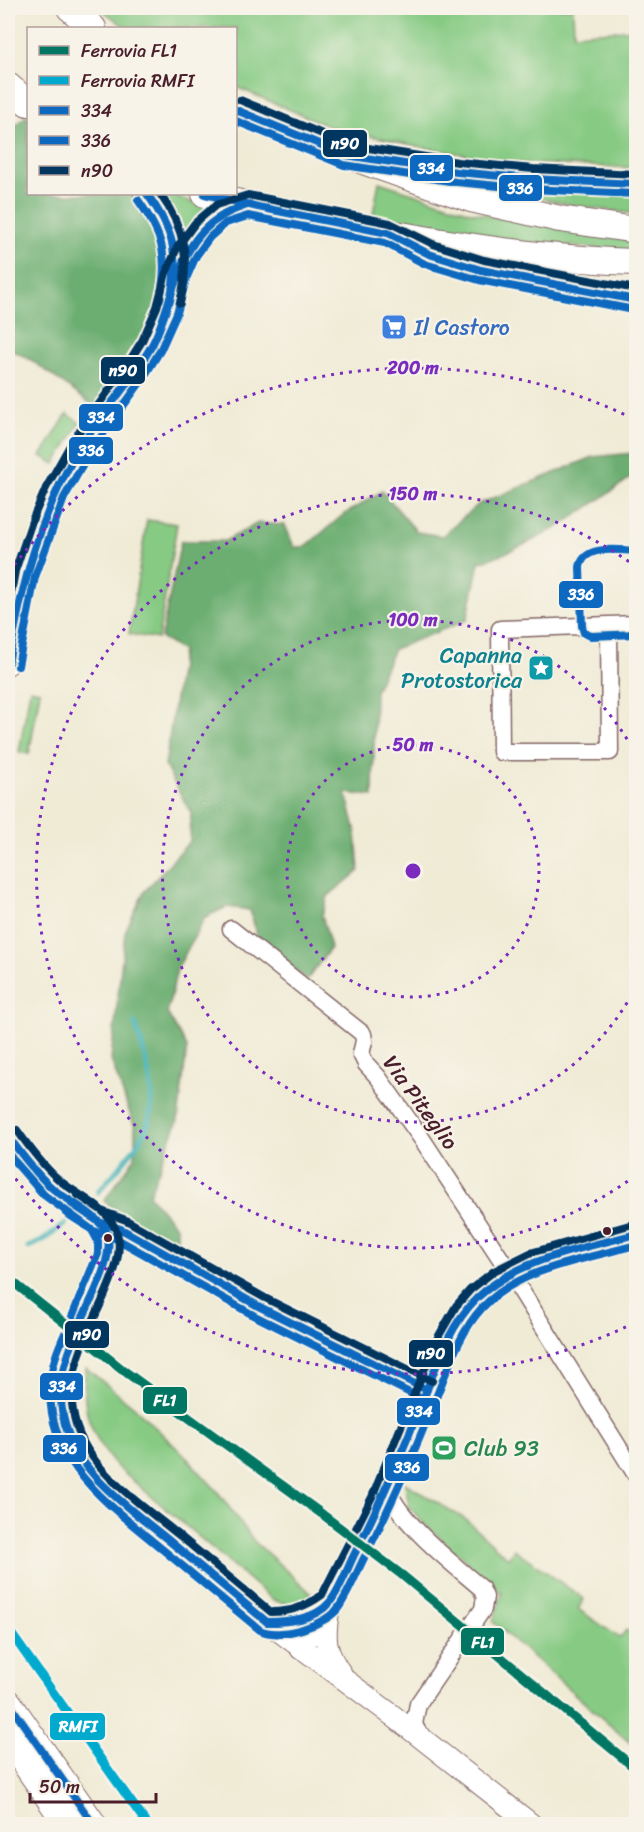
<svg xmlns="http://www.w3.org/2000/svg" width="644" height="1832" font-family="Sriracha,sans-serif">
<rect width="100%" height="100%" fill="#f7f3e8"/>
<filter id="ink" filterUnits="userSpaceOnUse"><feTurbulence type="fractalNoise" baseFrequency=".0167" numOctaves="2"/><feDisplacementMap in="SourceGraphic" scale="12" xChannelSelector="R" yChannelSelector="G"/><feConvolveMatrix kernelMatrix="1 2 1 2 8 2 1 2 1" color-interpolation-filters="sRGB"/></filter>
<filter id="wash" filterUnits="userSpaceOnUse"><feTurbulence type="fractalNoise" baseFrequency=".008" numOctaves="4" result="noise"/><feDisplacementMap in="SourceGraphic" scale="24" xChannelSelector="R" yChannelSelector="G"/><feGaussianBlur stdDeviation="1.35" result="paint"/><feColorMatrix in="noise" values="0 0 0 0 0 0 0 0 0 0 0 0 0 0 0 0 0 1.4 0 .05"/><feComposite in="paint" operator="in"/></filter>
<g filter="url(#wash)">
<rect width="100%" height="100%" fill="#f0ebd5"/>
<path fill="#86ca83" stroke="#687457" stroke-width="1.5" d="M99 8H573L574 34 636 29V168L516 163 420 147 328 126 236 87V28H127Z
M379 182 471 212 636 240V252L510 241 372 219Z
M521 185 636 193V214C597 209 557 204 519 193Z
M161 194C179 193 197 207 215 210L186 242Z
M67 414 80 423 55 464 41 456Z
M147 520 177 524 158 639 129 634Z
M30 689 40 691 29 754 19 752Z
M86 1368 134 1407 186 1457 217 1491 254 1541 312 1594C302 1607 286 1606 272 1599L118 1468C91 1437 80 1409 86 1368Z
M405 1483 465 1519 508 1558 514 1549 584 1599 578 1609 620 1638 626 1630 636 1637V1748L493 1622 502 1593 421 1521 409 1506Z"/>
<path fill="#6cae71" stroke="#5b664e" stroke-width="1.5" d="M27 115 28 116V194H136L162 234 167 278 146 339 99 410 31 360 8 348V132Z
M633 453V476C585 510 536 546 479 562L467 620 394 649 375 691 373 796 346 793 356 832 359 871 328 896 322 916 331 947 307 980 258 939 250 910 227 907 205 917 177 969 167 1013 187 1047 178 1120 149 1195 177 1228V1241L154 1246 140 1230 104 1201 135 1157V1128L111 1060 125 932 144 892 190 841 191 813 165 766 182 651 161 638 181 541H225L258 523 285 525 294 547H305L343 515 382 491 417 532 442 536 479 504 593 457Z"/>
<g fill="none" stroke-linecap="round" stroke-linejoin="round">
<path stroke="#43b3b9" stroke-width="5" d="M98 1192C113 1174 133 1154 144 1133 161 1100 145 1056 135 1023
M28 1247 42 1241 66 1223"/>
</g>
</g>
<g filter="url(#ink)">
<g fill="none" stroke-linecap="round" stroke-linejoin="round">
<g stroke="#846666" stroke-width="19">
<path id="minor" d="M609 626 610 752H501L500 629 636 624
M231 929 363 1034 364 1041 361 1054 366 1064 378 1077 422 1139 510 1273 636 1475
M387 1488C401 1524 452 1563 481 1588L485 1597 483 1609 418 1704 414 1724 420 1737"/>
</g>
<g stroke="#846666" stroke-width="23">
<path id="tertiary" d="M8 664C19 597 33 529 67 469 87 435 114 405 135 372 155 342 167 311 176 276
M8 1136C32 1177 75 1214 121 1229L260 1307 427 1390
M99 1222C109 1233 110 1243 108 1257L66 1358 60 1389 64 1424 75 1449 83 1463 110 1492 267 1622 392 1715 531 1824
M329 1609C324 1637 324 1651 342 1675
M267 1622C290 1625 309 1618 327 1605
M301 1649C331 1600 360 1549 383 1497 411 1435 438 1327 492 1285 529 1256 591 1247 636 1234"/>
</g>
<g stroke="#846666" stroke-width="28">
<path id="primary" d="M70 8 93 28
M8 86 28 103
M236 110 346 155 471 199 560 219 636 230
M406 165 532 179 636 184
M147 194C169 222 174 241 176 276
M205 194C253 208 303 216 352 226 446 244 540 259 636 262
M423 251 444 260 481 270 636 300
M176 276C191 238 207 217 247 205
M8 1702 93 1824
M8 1739 67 1824"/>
</g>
<use href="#minor" stroke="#fff" stroke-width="16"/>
<use href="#tertiary" stroke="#fff" stroke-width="21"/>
<use href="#primary" stroke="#fff" stroke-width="26"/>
<g stroke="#f7f3e8" stroke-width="12">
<path id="bus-1" d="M236 110 346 155 457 172 532 179 636 184
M147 194C174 231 180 256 170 301
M205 194 258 207 388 233 429 254 481 270 636 300
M8 664C21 589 39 515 79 449 101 413 132 382 152 345 175 301 175 243 222 216 229 211 239 208 247 205
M8 1136C21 1154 35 1173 52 1188 67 1201 100 1215 107 1234 115 1257 90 1301 80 1324 68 1353 56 1383 63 1416 75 1474 130 1508 173 1544 204 1570 236 1596 267 1622 288 1622 315 1620 330 1602 339 1591 347 1570 353 1557 376 1512 396 1466 415 1420 432 1380 445 1329 477 1298 519 1258 582 1249 636 1234
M72 1204 99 1222 121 1229 260 1307 427 1390
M8 1702 93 1824"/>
</g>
<g stroke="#f7f3e8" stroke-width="12">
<path id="bus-2" d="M236 121 344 165 456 182 531 189 635 194
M138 200C163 235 169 257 160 299
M636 551C619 550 584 544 580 567L582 626 584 633 591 636 636 634
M18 666 35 577 64 498 90 452 142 380 160 351 177 313 186 279 196 256 210 237 226 223 248 216 385 243 425 264 479 280 634 310
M8 1154 44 1195 92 1230 98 1241V1254C88 1277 79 1299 70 1322 62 1340 53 1358 51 1378 42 1459 107 1503 162 1549 195 1576 227 1603 260 1630 280 1640 327 1625 339 1607 349 1592 356 1574 364 1558 390 1508 412 1457 433 1405 447 1372 458 1334 482 1308 519 1268 586 1259 636 1245
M66 1213 94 1231 117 1239 255 1316 422 1399"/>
</g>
<g stroke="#f7f3e8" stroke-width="12">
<path id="bus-3" d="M240 100 349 145 458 162 533 169 636 174
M160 194C186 230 190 260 180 303
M8 610 15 571 33 518 46 488 73 440 125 368 142 341 157 307 166 273 178 246 195 223 216 205 248 195 390 223 433 244 484 260 636 289
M17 1130C29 1147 42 1165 58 1179 77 1196 109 1207 117 1233 126 1261 99 1305 88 1332 78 1358 68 1382 73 1411 81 1467 139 1502 180 1536 210 1561 240 1586 271 1612 291 1612 305 1607 322 1595L372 1497 437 1339 456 1306 470 1290 494 1271 530 1253 633 1224
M78 1195 104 1212 126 1220 265 1298 432 1381"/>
</g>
<use href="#bus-1" stroke="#0c69bf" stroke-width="8"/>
<use href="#bus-2" stroke="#0c69bf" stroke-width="8"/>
<use href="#bus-3" stroke="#00365f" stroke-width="8"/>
<g stroke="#f7f3e8" stroke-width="14">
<path id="rail-1" d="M8 1278 127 1373 322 1514 402 1575 636 1769"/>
</g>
<g stroke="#f7f3e8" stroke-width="14">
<path id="rail-2" d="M8 1629 147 1824"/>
</g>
<use href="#rail-1" stroke="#007663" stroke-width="9"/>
<use href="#rail-2" stroke="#00a9ce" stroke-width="9"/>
</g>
</g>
<g fill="none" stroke="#7b2cbf" stroke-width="3" stroke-dasharray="3 6">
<circle cx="413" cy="871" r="126"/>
<path d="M636 987A251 251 0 1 1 636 755"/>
<path d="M635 1176A377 377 0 1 1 635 566"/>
<path d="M634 1323A503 503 0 0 1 9 1170M9 572A503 503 0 0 1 634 419"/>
</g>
<defs>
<g id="supermarket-square" transform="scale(1.35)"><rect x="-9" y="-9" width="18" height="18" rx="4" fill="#3f7fe0" stroke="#f7f3e8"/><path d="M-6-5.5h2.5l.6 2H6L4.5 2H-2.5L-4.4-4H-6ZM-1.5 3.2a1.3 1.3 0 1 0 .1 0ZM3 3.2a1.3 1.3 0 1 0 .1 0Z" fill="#fff"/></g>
<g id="sight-square" transform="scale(1.35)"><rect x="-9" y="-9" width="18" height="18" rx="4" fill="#0f9aa8" stroke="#f7f3e8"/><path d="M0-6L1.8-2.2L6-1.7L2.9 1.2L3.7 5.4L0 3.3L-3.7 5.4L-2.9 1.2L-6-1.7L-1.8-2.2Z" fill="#fff"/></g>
<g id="stadium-square" transform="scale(1.35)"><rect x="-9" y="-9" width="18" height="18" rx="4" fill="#2e9e5b" stroke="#f7f3e8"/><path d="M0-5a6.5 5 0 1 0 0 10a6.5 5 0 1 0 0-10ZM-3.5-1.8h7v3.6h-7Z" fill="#fff"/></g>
</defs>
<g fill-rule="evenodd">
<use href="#supermarket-square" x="394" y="327"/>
<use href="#sight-square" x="541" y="668"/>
<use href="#stadium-square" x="444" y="1448"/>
</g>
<g fill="#4a1f2b" stroke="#f7f3e8" stroke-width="2">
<circle cx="607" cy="1231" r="5"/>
<circle cx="108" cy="1238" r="5"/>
</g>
<g text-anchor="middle" stroke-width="4.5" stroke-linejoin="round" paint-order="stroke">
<g font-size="22" fill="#366cbe" stroke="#f7f3e8" text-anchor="start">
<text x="414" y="335">Il Castoro</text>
</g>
<g font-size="22" fill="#0d838f" stroke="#f7f3e8" text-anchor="end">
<text x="522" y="663">Capanna<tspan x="522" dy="25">Protostorica</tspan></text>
</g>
<g font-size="22" fill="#4a1f2b" stroke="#f7f3e8">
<text transform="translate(421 1102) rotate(54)" y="8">Via Piteglio</text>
</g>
<g font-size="22" fill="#27864d" stroke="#f7f3e8" text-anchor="start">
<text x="464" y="1456">Club 93</text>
</g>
</g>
<circle cx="413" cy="871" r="9" fill="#7b2cbf" stroke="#f7f3e8" stroke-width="3"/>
<g font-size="18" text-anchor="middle" font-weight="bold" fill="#7b2cbf" stroke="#f7f3e8" stroke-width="4.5" stroke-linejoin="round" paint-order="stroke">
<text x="413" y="374">200 m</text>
<text x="413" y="500">150 m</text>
<text x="413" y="626">100 m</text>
<text x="413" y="751">50 m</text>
</g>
<g stroke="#f7f3e8" stroke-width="2">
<rect x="322" y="129" width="46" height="29" rx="6" fill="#00365f"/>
<rect x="409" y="154" width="45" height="28" rx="6" fill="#0c69bf"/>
<rect x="498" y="174" width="45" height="28" rx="6" fill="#0c69bf"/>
<rect x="100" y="356" width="46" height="29" rx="6" fill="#00365f"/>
<rect x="78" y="403" width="46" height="29" rx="6" fill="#0c69bf"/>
<rect x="68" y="436" width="46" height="29" rx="6" fill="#0c69bf"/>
<rect x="558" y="580" width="46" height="29" rx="6" fill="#0c69bf"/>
<rect x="64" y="1320" width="46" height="29" rx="6" fill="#00365f"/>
<rect x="408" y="1339" width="46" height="29" rx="6" fill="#00365f"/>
<rect x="39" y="1372" width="45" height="29" rx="6" fill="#0c69bf"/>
<rect x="142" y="1386" width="46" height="29" rx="6" fill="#007663"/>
<rect x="396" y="1397" width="45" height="29" rx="6" fill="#0c69bf"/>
<rect x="42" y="1434" width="45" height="29" rx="6" fill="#0c69bf"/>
<rect x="384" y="1453" width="46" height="29" rx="6" fill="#0c69bf"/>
<rect x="460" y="1627" width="45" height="29" rx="6" fill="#007663"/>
<rect x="49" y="1712" width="57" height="29" rx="6" fill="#00a9ce"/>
</g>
<g font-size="16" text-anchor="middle" font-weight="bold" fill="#fff">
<text x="345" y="149">n90</text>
<text x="431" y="174">334</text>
<text x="520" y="194">336</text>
<text x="123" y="376">n90</text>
<text x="101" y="423">334</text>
<text x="91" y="456">336</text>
<text x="581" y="600">336</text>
<text x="87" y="1340">n90</text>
<text x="431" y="1359">n90</text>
<text x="62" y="1392">334</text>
<text x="165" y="1406">FL1</text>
<text x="419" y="1417">334</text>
<text x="64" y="1454">336</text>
<text x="407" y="1473">336</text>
<text x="483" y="1648">FL1</text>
<text x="78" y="1732">RMFI</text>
</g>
<rect width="644" height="1832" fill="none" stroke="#f7f3e8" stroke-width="30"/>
<rect x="27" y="27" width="210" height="168" fill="#f7f3e8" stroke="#b29e9c" stroke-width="1.5"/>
<rect x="39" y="46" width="30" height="9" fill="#007663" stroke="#b29e9c" stroke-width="1.5"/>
<text x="81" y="57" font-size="18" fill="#4a1f2b">Ferrovia FL1</text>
<rect x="39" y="76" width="30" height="9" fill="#00a9ce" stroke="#b29e9c" stroke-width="1.5"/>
<text x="81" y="87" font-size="18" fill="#4a1f2b">Ferrovia RMFI</text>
<rect x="39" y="106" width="30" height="9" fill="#0c69bf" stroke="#b29e9c" stroke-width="1.5"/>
<text x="81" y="117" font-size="18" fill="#4a1f2b">334</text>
<rect x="39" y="136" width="30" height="9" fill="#0c69bf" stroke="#b29e9c" stroke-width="1.5"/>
<text x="81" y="147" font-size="18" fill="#4a1f2b">336</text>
<rect x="39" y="166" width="30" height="9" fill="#00365f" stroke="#b29e9c" stroke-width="1.5"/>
<text x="81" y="177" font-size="18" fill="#4a1f2b">n90</text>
<path d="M30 1793v9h126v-9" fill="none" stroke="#4a1f2b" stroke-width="3"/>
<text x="39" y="1793" font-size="18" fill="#4a1f2b" stroke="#f7f3e8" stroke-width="4.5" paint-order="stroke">50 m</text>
</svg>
